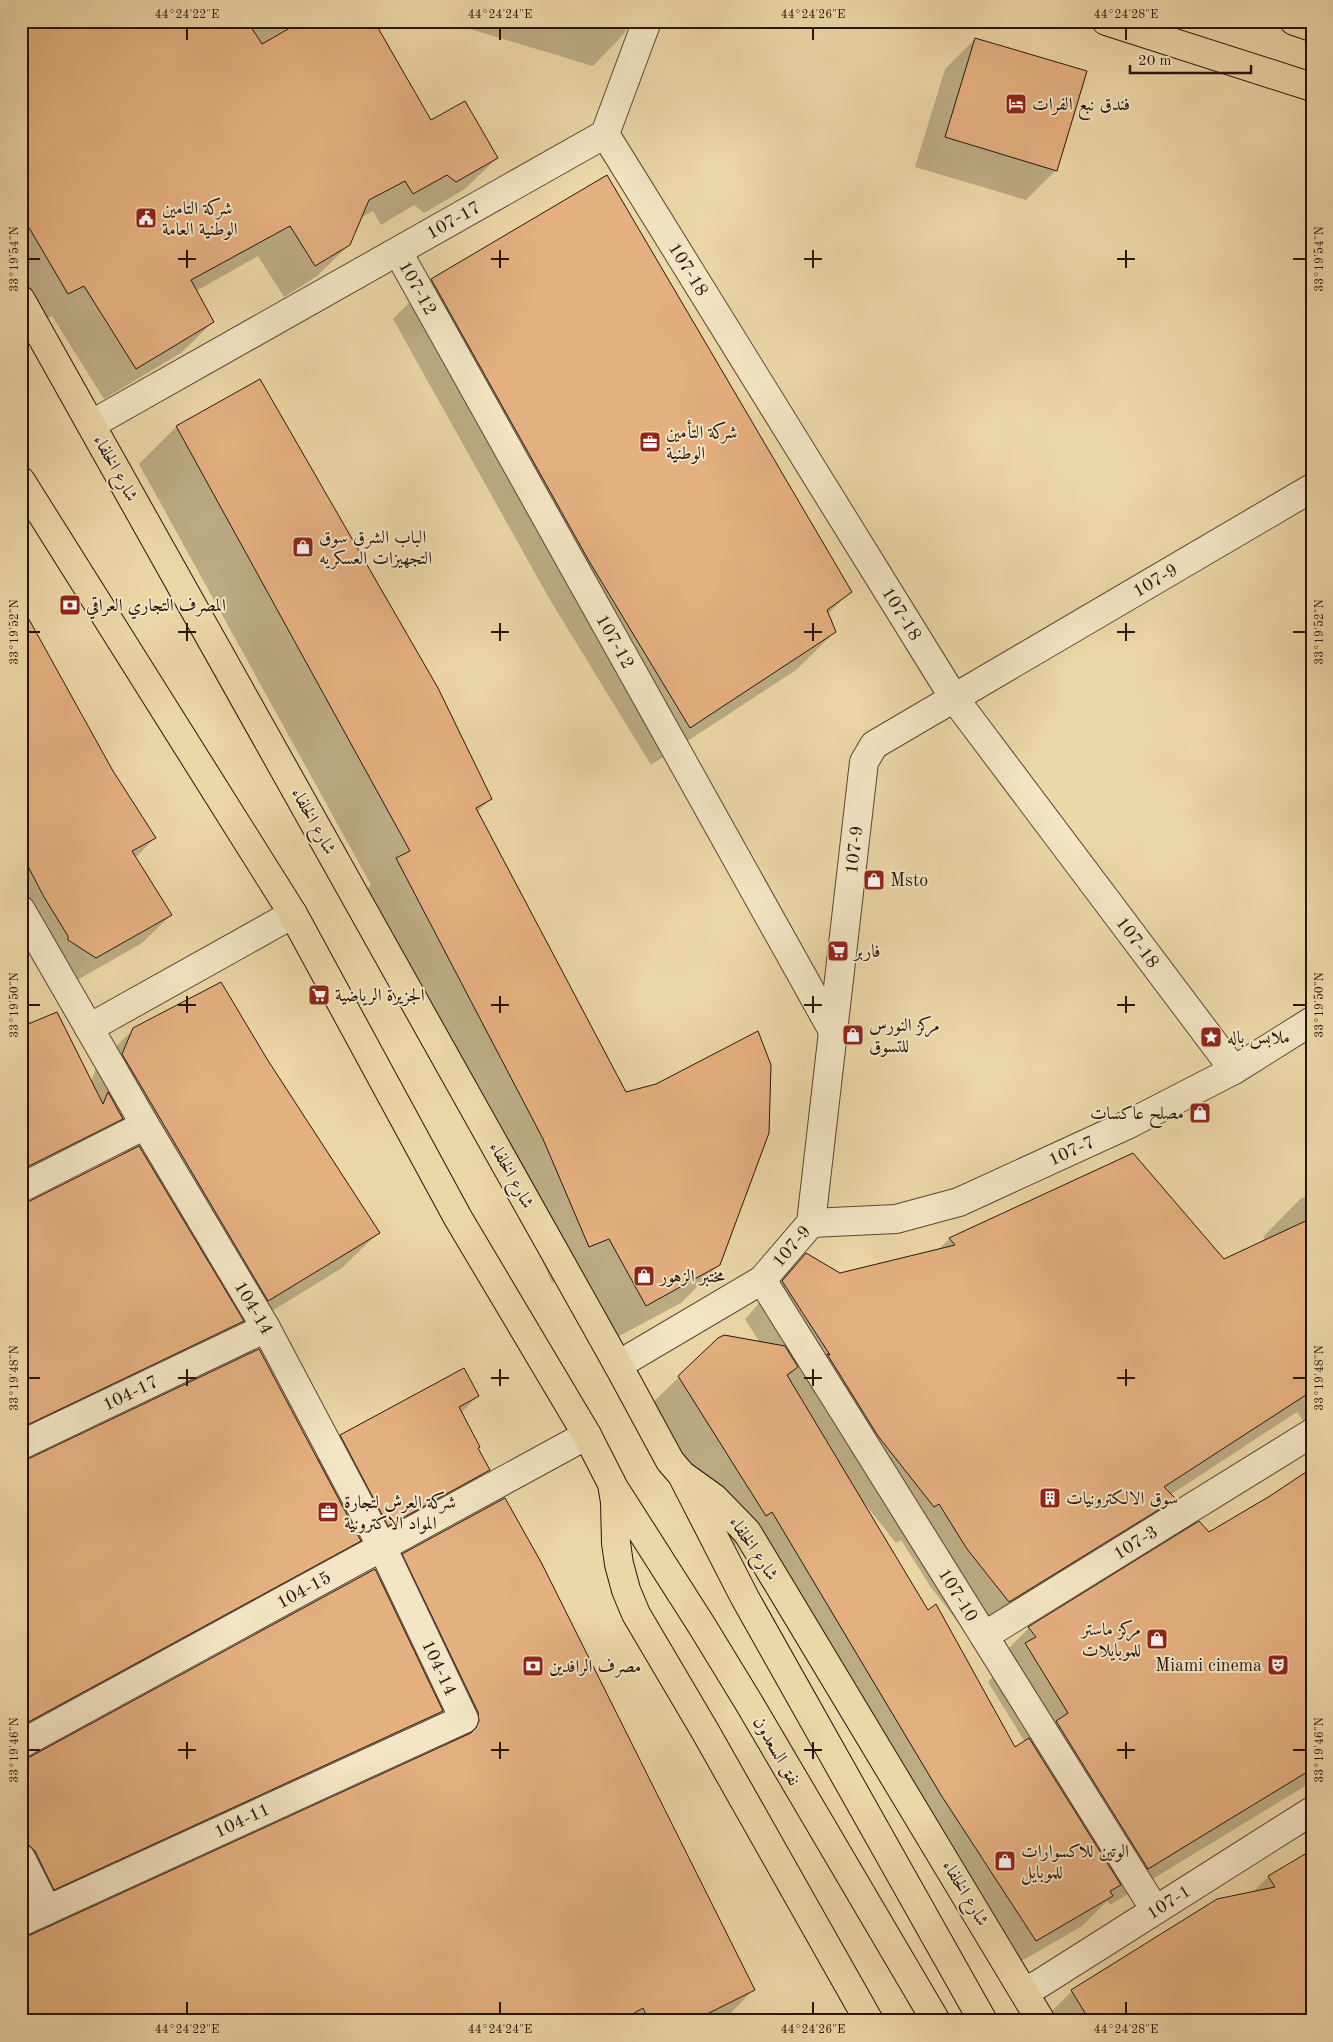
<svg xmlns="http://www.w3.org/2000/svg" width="1333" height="2042" font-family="'Old Standard TT',Amiri,serif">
<rect width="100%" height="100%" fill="#ecd7a6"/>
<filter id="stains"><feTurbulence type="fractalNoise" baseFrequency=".004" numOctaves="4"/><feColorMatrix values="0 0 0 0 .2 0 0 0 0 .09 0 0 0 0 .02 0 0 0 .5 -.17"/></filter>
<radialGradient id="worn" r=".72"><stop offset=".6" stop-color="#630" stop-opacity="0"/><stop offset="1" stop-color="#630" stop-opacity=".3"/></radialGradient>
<path fill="#0003" d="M21 21 248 24 253 21H373L431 122 497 158 465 189 424 213 414 205 381 225 373 211 360 218 349 245 317 276 284 297 258 256 196 291 213 322 181 353 104 399 52 316 36 325 21 299Z
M464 21H629L624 34 593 66 463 27Z
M975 39 1056 170 1026 200 915 167 945 69Z
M432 280 851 591 828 614 835 632 796 670 651 765 550 600 393 319Z
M259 381 491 799 477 812 625 1093 719 1265 681 1303 608 1342 572 1275 552 1283 506 1177 360 897 371 885 139 464 176 427Z
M21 653 112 772 155 838 135 858 171 915 142 943 67 986 21 933Z
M21 1004 31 1024 91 1082 97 1065 134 1029 266 1060 379 1232 342 1268 231 1336 21 1443V1204L28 1203 124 1154 110 1130 21 1185Z
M1133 1154 1224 1261 1265 1241 1263 1237 1300 1199 1312 1194V1433L1297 1412 1170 1495 1174 1499 1137 1536 971 1639 930 1586 901 1540 896 1543 865 1504 863 1505 927 1612 1015 1748 1025 1742 988 1682 997 1672 992 1665 1029 1628 1209 1533 1270 1497 1312 1469V1782L1110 1905 1107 1901 1082 1926 1006 1970 741 1541 735 1545 648 1407 718 1339 760 1343 745 1319 769 1292 806 1254 840 1274 937 1251 949 1239Z
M478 1396 461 1413 476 1449 488 1470 458 1500 358 1555 354 1546 328 1571 21 1739V1461L317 1460 341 1436Z
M403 1555 753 1990 723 2021H21V1938L42 1931 448 1745 435 1718 26 1917 21 1906V1771L379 1579Z
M1312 1852V2021H1042L1072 1991 1252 1893 1268 1877Z"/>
<path fill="#e5b080" stroke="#28150e" d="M21 21H247L262 44 302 21H374L431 120 465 101 498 158 456 182 447 175 413 194 405 181 369 200 350 245 315 266 290 226 191 280 214 322 136 369 84 286 68 294 21 214Z
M975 38 1087 71 1057 171 945 137Z
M607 175 852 592 827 610 836 632 690 728 589 561 431 279Z
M260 379 438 688 492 799 476 808 626 1092 656 1084 758 1031 771 1065 769 1133 720 1265 646 1306 609 1239 589 1247 543 1139 396 858 410 851 176 426Z
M21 605 113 771 156 838 132 851 172 915 96 958 68 940V936L44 897 21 853Z
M221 982 267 1059 380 1233 268 1301 122 1054 133 1028Z
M57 1012 103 1104 108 1092 123 1119 21 1170V1027Z
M139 1146 244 1321 21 1428V1203L28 1202Z
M1133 1153 1224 1259 1312 1218V1391L1164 1487 1176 1499 1009 1602 967 1549 939 1504 934 1507 878 1436 827 1354 830 1355 782 1281 806 1253 840 1273 955 1245 949 1238Z
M724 1335 785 1346 798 1367 787 1375 928 1610 936 1604 1015 1747 1029 1738 1121 1885 1110 1891 1113 1896 1036 1941 941 1795 772 1512 766 1516 678 1376 718 1338Z
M259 1349 361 1541 21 1726V1460L28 1459Z
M464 1368 479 1396 459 1407 480 1447 478 1448 490 1470 388 1526 340 1435Z
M1312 1468V1769L1148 1869 1056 1721 1068 1713 1025 1643 1036 1637 1028 1627 1199 1521 1209 1532 1270 1496Z
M505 1498 541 1562 755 1990 693 2021H649L643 2008 620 2021H21V1937L28 1936 471 1733 476 1728 479 1721 478 1712 402 1554Z
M375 1569 443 1711 54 1890 35 1851 29 1845 21 1842V1760L28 1758Z
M1312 1850V2021H1090L1071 1990 1217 1899 1275 1887 1268 1876Z"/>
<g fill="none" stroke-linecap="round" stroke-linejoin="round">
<g stroke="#594634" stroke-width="30">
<g id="minor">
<path id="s1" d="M605 134 954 698 1234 1070"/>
<path id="s2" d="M398 252 833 1031"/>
<path id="s3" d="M92 424 605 134 647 21"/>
<path id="s4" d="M21 910 145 1125 266 1328 382 1547 464 1719 21 1922"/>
<path d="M89 1028 293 914"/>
<path d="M21 1188 145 1125"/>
<path id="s5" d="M811 1223 896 1219 959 1202 1129 1124 1234 1070 1312 1021"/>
<path id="s6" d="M762 1280 1155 1910"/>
<path id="s7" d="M618 1365 762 1280 811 1223 864 762 874 745 1312 488"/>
<path id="s8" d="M21 1445 266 1328"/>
<path id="s9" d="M984 1636 1312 1433"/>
<path id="s10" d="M21 1744 587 1435"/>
<path d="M21 1858 47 1910"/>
<path id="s11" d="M1025 1991 1039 1984 1312 1811"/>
</g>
</g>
<g stroke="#28150e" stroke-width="30">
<path id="major" d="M1106 21 1312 87
M1294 21 1312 27
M21 300 618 1365 670 1461 682 1475 714 1498 747 1532 1041 2021
M21 481 293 914 458 1218 587 1435 612 1484 615 1502 616 1543 619 1564 626 1590 636 1614 705 1731 869 2021
M683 1477 745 1598 983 2021
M614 1488 702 1626 749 1703 936 2021"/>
</g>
<use href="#minor" stroke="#f3e5c5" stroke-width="28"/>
<use href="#major" stroke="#ecd7a6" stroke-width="28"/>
</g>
<path fill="none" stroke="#28150e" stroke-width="2" d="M187 28V40M500 28V40M813 28V40M1126 28V40M187 250V268M500 250V268M813 250V268M1126 250V268M28 259H40M178 259H196M491 259H509M804 259H822M1117 259H1135M1293 259H1306M187 623V641M500 623V641M813 623V641M1126 623V641M28 632H40M178 632H196M491 632H509M804 632H822M1117 632H1135M1293 632H1306M187 996V1013M500 996V1013M813 996V1013M1126 996V1013M28 1005H40M178 1005H196M491 1005H509M804 1005H822M1117 1005H1135M1293 1005H1306M187 1369V1386M500 1369V1386M813 1369V1386M1126 1369V1386M28 1378H40M178 1378H196M491 1378H509M804 1378H822M1117 1378H1135M1293 1378H1306M187 1742V1759M500 1742V1759M813 1742V1759M1126 1742V1759M28 1750H40M178 1750H196M491 1750H509M804 1750H822M1117 1750H1135M1293 1750H1306M187 2002V2014M500 2002V2014M813 2002V2014M1126 2002V2014"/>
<defs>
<g id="hotel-square" transform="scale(1.125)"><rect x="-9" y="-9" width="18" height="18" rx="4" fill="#8f2418" stroke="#f3e5c5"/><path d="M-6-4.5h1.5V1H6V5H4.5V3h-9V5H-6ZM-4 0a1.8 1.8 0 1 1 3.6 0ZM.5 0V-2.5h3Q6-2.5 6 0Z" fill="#fff"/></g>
<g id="civic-square" transform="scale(1.125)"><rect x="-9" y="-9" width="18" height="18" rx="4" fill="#8f2418" stroke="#f3e5c5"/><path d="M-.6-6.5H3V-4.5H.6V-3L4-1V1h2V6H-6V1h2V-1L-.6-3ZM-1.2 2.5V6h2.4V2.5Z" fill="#fff"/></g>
<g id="office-square" transform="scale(1.125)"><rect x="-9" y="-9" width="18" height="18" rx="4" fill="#8f2418" stroke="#f3e5c5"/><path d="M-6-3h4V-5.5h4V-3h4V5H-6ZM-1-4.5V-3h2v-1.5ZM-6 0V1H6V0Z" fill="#fff"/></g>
<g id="shop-square" transform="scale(1.125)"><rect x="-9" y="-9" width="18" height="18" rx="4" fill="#8f2418" stroke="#f3e5c5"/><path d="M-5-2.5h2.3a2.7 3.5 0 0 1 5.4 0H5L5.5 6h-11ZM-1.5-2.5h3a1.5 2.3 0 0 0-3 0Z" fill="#fff"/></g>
<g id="bank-square" transform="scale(1.125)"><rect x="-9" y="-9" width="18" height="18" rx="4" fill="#8f2418" stroke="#f3e5c5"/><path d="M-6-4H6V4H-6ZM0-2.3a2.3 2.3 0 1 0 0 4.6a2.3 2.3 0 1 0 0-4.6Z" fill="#fff"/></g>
<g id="supermarket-square" transform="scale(1.125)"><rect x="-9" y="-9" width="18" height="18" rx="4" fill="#8f2418" stroke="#f3e5c5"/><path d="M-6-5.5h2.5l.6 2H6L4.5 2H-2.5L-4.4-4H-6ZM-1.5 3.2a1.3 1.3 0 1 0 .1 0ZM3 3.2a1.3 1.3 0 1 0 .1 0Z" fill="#fff"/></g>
<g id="sight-square" transform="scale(1.125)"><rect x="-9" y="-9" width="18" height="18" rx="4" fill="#8f2418" stroke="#f3e5c5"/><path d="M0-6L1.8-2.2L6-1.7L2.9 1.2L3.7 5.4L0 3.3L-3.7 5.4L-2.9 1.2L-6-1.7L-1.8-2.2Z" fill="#fff"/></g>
<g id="building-square" transform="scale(1.125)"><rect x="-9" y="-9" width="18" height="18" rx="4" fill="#8f2418" stroke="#f3e5c5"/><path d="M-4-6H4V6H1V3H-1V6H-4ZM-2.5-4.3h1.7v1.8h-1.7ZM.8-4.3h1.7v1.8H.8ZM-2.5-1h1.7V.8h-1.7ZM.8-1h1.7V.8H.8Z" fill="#fff"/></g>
<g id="theatre-square" transform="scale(1.125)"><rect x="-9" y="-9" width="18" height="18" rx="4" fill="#8f2418" stroke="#f3e5c5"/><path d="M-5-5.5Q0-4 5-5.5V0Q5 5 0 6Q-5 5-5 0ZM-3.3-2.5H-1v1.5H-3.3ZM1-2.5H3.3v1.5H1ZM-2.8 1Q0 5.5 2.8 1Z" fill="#fff"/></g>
</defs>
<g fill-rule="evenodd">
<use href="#hotel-square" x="1016" y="104"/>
<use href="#civic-square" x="146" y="218"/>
<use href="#office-square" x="650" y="442"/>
<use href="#shop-square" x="303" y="547"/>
<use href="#bank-square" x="70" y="605"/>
<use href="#shop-square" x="874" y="880"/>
<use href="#supermarket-square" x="838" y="951"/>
<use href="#supermarket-square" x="319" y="995"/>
<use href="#shop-square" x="853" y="1035"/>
<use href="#sight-square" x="1211" y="1037"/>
<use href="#shop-square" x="1200" y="1113"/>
<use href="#shop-square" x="644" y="1276"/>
<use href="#building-square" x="1050" y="1498"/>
<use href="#office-square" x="328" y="1512"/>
<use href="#shop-square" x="1157" y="1639"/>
<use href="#theatre-square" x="1278" y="1665"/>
<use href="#bank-square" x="533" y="1666"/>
<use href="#shop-square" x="1005" y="1861"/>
</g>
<g text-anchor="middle" stroke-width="4" stroke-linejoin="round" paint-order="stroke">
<g font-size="18" fill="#28150e" stroke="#f3e5c5" text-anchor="start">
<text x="1032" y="110">فندق نبع الفرات</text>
<text x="162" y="214">شركة التامين<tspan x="162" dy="21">الوطنية العامة</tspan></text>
<text x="666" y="438">شركة التأمين<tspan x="666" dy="21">الوطنية</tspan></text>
<text x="319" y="543">الباب الشرق سوق<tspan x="319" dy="21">التجهيزات العسكريه</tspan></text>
<text x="86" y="611">المصرف التجاري العراقي</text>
<text x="890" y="886">Msto</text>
<text x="854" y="957">فاربر</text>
<text x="335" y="1001">الجزيرة الرياضية</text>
<text x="869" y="1031">مركز النورس<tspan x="869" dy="21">للتسوق</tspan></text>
<text x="1227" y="1043">ملابس باله</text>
<text x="1184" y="1119" text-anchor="end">مصلح عاكسات</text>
<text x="660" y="1282">مختبر الزهور</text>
<text x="1066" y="1504">سوق الالكترونيات</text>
<text x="344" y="1508">شركة العرش لتجارة<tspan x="344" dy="21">المواد الاكترونية</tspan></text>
<text x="1141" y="1635" text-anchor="end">مركز ماستر<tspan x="1141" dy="21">للموبايلات</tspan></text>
<text x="1262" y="1671" text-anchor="end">Miami cinema</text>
<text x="549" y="1672">مصرف الرافدين</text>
<text x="1021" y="1857">الوتين للاكسوارات<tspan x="1021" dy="21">للموبايل</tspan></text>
</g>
<g font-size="18" fill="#28150e" stroke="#f3e5c5">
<text dy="6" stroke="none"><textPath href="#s3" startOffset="415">107-17</textPath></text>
<text dy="6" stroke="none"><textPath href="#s1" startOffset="159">107-18</textPath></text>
<text dy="6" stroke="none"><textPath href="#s2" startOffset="41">107-12</textPath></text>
<text transform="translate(116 468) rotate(61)" y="6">شارع الخلفاء</text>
<text dy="6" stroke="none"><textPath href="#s7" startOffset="1052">107-9</textPath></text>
<text dy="6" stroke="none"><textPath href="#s1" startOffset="564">107-18</textPath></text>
<text dy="6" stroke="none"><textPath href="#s2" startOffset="446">107-12</textPath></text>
<text transform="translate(314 821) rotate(61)" y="6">شارع الخلفاء</text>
<text dy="6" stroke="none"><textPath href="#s7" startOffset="618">107-9</textPath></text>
<text dy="6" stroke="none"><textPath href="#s1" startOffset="969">107-18</textPath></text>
<text dy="6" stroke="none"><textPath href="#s5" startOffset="274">107-7</textPath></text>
<text transform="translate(512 1175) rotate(61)" y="6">شارع الخلفاء</text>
<text dy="6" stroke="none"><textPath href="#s7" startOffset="212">107-9</textPath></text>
<text dy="6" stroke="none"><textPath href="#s4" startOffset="461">104-14</textPath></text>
<text dy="6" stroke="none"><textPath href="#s8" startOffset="121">104-17</textPath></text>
<text dy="6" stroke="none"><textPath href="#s9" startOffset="178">107-3</textPath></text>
<text transform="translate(754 1548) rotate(56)" y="6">شارع الخلفاء</text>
<text dy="6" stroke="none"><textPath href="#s10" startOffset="322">104-15</textPath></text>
<text dy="6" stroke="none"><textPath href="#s6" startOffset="371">107-10</textPath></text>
<text dy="6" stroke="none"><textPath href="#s4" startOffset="866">104-14</textPath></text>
<text transform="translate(777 1751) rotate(60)" y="6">نفق السعدون</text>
<text transform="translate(242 1820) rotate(-25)" y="6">104-11</text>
<text transform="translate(966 1893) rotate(59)" y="6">شارع الخلفاء</text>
<text dy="6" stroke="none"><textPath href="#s11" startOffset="169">107-1</textPath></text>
</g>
</g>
<rect width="1333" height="2042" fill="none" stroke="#ecd7a6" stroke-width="55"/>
<path d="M1130 65v8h121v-8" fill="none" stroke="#28150e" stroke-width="2.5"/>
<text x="1138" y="65" font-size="15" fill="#28150e" stroke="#f3e5c5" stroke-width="4" paint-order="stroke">20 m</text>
<rect x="28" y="28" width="1278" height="1986" fill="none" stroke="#28150e" stroke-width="2"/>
<g font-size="12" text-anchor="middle" fill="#28150e">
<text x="187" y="18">44°24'22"E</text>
<text x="500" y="18">44°24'24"E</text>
<text x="813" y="18">44°24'26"E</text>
<text x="1126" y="18">44°24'28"E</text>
<text transform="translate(14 259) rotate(-90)" y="4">33°19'54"N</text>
<text transform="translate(1319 259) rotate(-90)" y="4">33°19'54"N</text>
<text transform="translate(14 632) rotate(-90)" y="4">33°19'52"N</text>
<text transform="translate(1319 632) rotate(-90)" y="4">33°19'52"N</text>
<text transform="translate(14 1005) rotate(-90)" y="4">33°19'50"N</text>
<text transform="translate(1319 1005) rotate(-90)" y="4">33°19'50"N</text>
<text transform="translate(14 1378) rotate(-90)" y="4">33°19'48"N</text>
<text transform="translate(1319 1378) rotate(-90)" y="4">33°19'48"N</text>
<text transform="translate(14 1750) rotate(-90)" y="4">33°19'46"N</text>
<text transform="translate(1319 1750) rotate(-90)" y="4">33°19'46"N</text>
<text x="187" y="2033">44°24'22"E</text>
<text x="500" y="2033">44°24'24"E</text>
<text x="813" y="2033">44°24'26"E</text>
<text x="1126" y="2033">44°24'28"E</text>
</g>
<rect width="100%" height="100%" filter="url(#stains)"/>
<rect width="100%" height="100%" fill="url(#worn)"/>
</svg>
